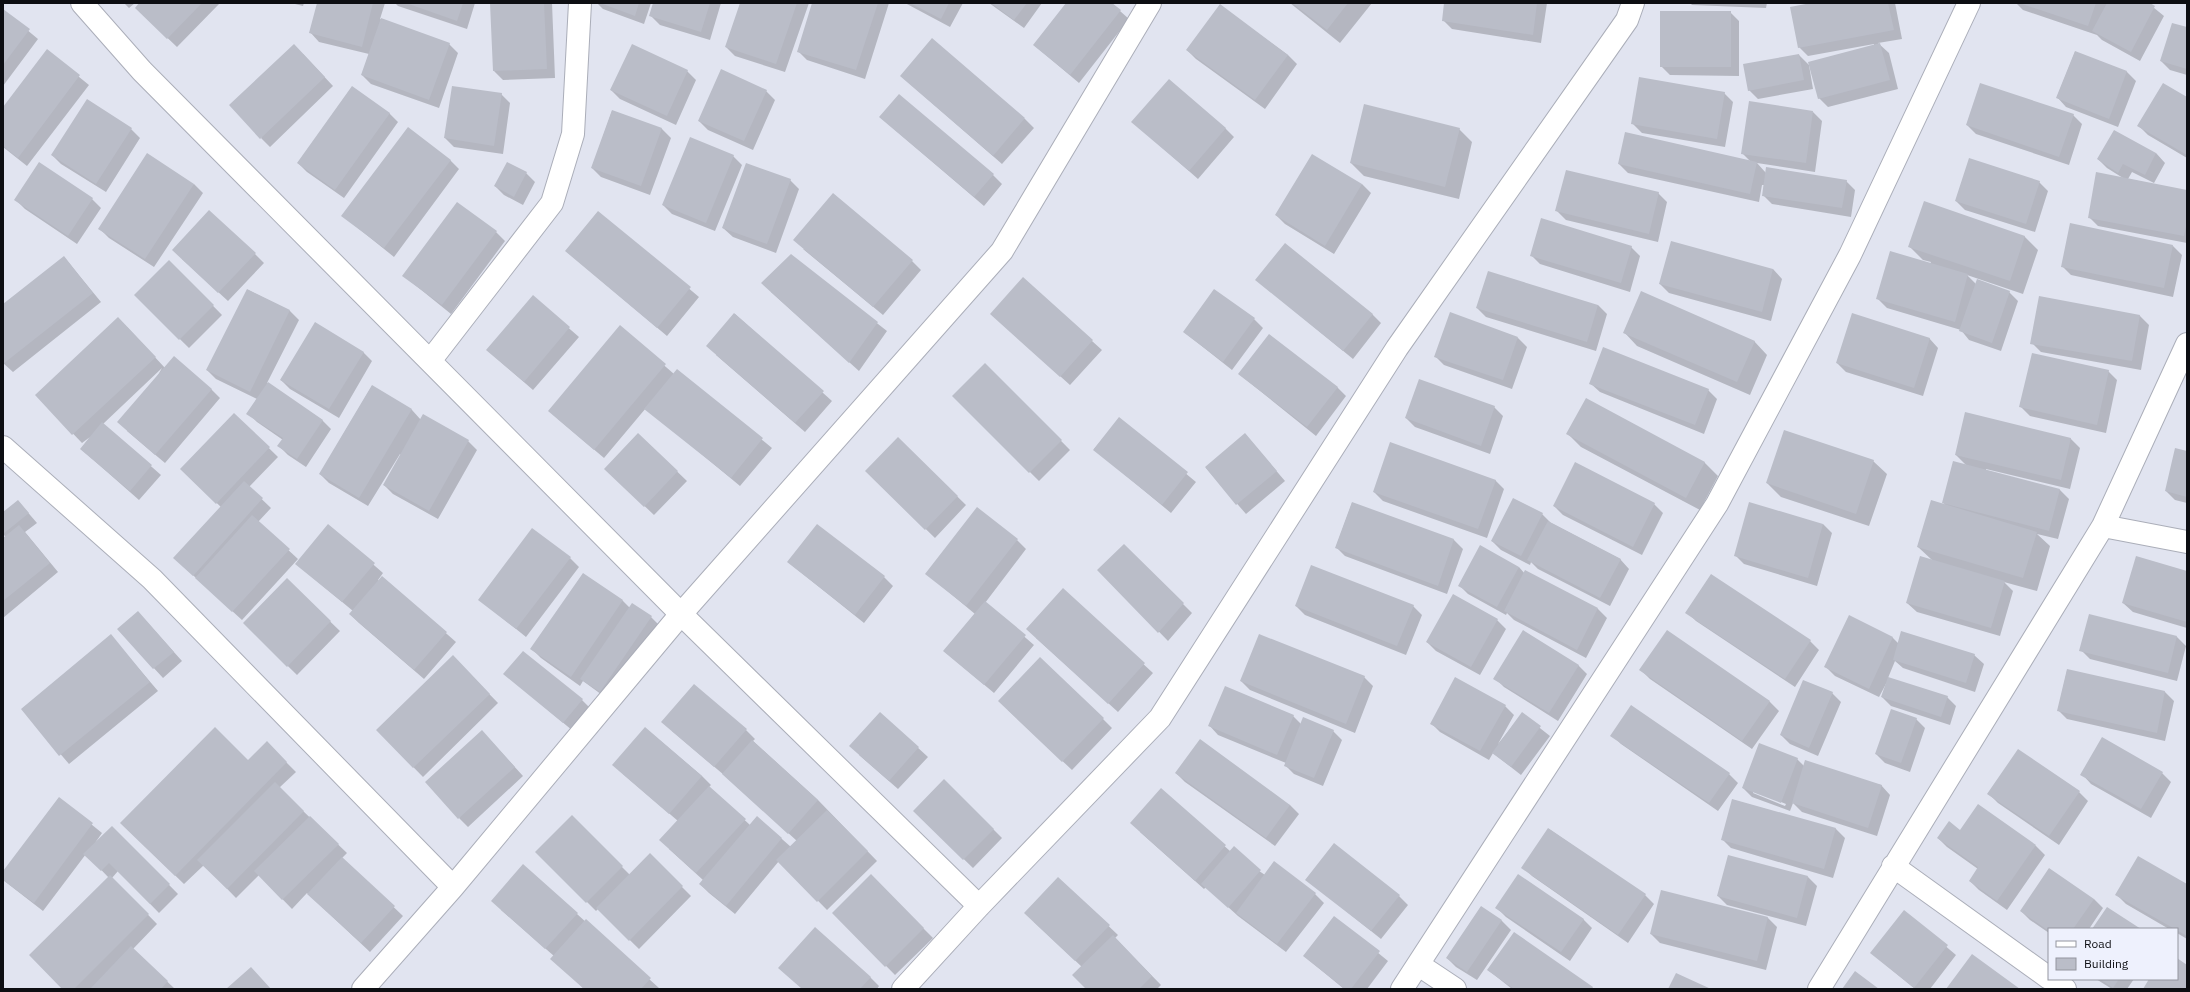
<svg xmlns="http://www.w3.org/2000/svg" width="2190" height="992" font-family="'IBM Plex Sans',sans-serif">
<rect width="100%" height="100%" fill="#e1e4f0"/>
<path fill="#0003" fill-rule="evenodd" d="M124 3H135L129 8Z
M141 3H220L177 47 136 8Z
M291 3H304L303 6Z
M318 3H385L380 19 449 44 458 53 439 108 371 84 362 75 369 54 319 42 310 32Z
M395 3H475L467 29 398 6Z
M491 3H552L555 78 503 80 494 71Z
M597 3H651L644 24 603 9Z
M654 3H721L710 40 660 25 651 16Z
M741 3H809L785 72 735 56 726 47Z
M814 3H889L865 79 807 60 798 51Z
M905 3H963L950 27Z
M989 3H1042L1024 28Z
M1067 3H1111L1129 19 1079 83 1034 45Z
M1290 3H1372L1340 43Z
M1445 3H1547L1541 43 1452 29 1443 20Z
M1690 3H1767L1766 8 1692 5Z
M1817 3H1895L1902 39 1878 43 1889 53 1898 89 1828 107 1819 98 1874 45V44L1808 56 1799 47Z
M2016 3H2148L2164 16 2140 61 2102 40 2097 35 2023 10Z
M1220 6 1288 55 1297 64 1265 109 1196 59 1187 50Z
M3 10 38 39 3 86Z
M1730 12 1739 21V76L1670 75 1661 66Z
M2187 28V75L2170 70 2161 61Z
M47 51 89 85 27 166 3 147V109Z
M2075 52 2127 72 2136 81 2118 127 2066 107 2057 97Z
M303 54 333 86 270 147 261 138Z
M1799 55 1809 65 1813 89 1758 99 1749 90Z
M687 71 696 80 676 125 620 99 611 90Z
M901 76 1025 119 1034 128 1002 164Z
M766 91 775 100 753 150 708 130 699 121Z
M1724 93 1733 102 1725 147 1642 133 1633 124Z
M501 94 510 103 503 154 454 147 445 138Z
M2187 98V158L2148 135 2139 126Z
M612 111 662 129 671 138 650 195 601 177 592 168Z
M1813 112 1822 121 1815 172 1757 163 1766 173 1846 181 1855 190 1851 217 1772 204 1763 195 1764 185H1762L1759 202 1628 173 1619 164 1750 161 1742 153Z
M389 113 398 122 344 198 307 172 298 163Z
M2073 115 2082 124 2069 165 1976 134 1967 125Z
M880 117 993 175 1002 184 984 206Z
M1133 122 1225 128 1234 137 1198 179Z
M131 129 140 138 106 192 61 164 52 155Z
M1459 129 1472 142 1459 199 1364 176 1351 163Z
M2156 153 2165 163 2154 183 2132 172 2128 179 2187 191V243L2098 226 2089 217 2123 178 2107 168 2098 159Z
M733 156 742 165 715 231 672 214 663 205Z
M450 160 459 169 394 257 343 216Z
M526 173 535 182 523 205 504 195 495 186Z
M790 180 799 189 776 253 733 237 723 228Z
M2039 182 2048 191 2035 232 1965 210 1956 201Z
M194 184 203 193 154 267 109 238 100 229Z
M1362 184 1371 193 1334 254 1285 224 1276 215Z
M1658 193 1667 202 1658 242 1566 220 1557 211Z
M92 199 101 208 77 244 25 209 16 200Z
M598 212 699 297 667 336 566 251Z
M496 232 505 241 451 314 404 276Z
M2024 236 2038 250 2023 294 1967 275 1976 284 2009 292 2018 301 2001 351 1969 340 1961 330 1887 308 1878 299 1930 264 1931 262 1923 260 1909 246Z
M2173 246 2182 255 2173 297 2071 275 2062 266Z
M1631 247 1640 256 1630 292 1540 264 1531 255Z
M803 249 912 261 921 270 883 315Z
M255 254 264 263 228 301 182 259Z
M791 256 887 331 859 371 771 292Z
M64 257 101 302 13 372 3 363V305Z
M169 261 222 315 189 348 135 295Z
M1773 269 1782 279 1771 321 1669 293 1660 284Z
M1023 279 1102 350 1070 385 1001 323Z
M1257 280 1372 314 1381 323 1353 359Z
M248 290 290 311 299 320 267 383 322 420 331 429 306 467 288 455 279 446 283 440 257 422 248 413 257 399 216 379 207 370Z
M533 297 579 337 533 390 487 350Z
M2040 297 2140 316 2149 325 2141 370 2041 352 2032 343Z
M1598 305 1607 314 1596 351 1486 317 1477 308Z
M735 314 832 401 805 432 716 355Z
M1254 319 1263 328 1232 370 1184 332Z
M127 327 165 368 211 389 220 398 165 463 127 431 162 368 103 424 161 475 139 500 81 449 90 437 82 443 36 395Z
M620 327 674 374 677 370 772 448 740 486 646 408 604 458 558 419Z
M1624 332 1754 341 1767 355 1750 395 1637 346Z
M1518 338 1527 347 1512 389 1444 365 1435 356Z
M1929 338 1938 348 1923 396 1846 372 1837 363Z
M363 352 372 361 339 418 290 389 281 380Z
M985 364 1070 450 1039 481 953 396Z
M2108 371 2117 380 2106 433 2030 416 2021 407Z
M1239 374 1337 387 1346 396 1316 436Z
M1590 383 1708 390 1717 399 1704 434 1600 392Z
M372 386 412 410 421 420 468 441 477 450 438 519 393 494 384 485 401 455 400 454 368 506 329 483 320 474Z
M1494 407 1503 416 1490 454 1415 427 1406 418Z
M234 414 278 457 249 487 271 508 258 522 298 559 242 620 184 567 221 507 190 478Z
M1120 419 1196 482 1171 513 1094 449Z
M638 434 687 481 654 515 615 478Z
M1245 434 1285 481 1246 514 1206 468Z
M1568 434 1704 462 1718 476 1700 510 1581 447Z
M2070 438 2080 448 2070 489 1986 469V471L2060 490 2069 499 2058 539 2037 534 2050 546 2037 591 2004 582 2013 591 2000 636 1917 612 1907 603 1932 560 1918 547 1946 506 1943 502 1967 466 1956 455Z
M898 439 966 505 935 538 866 471Z
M2187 452V503L2175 500 2166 491Z
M1873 461 1887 474 1869 526 1781 497 1767 483Z
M1495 480 1504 489 1487 538 1383 501 1374 492Z
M18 501 37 523 25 532 58 572 3 618V539L6 537 3 534V513Z
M1352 503 1454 540 1463 549 1447 594 1345 556 1336 547Z
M1654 504 1663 513 1642 555 1563 515 1554 506Z
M1542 514 1551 523 1620 559 1629 569 1610 606 1538 569 1531 562 1530 565 1501 550 1492 541Z
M1823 524 1832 533 1817 586 1744 564 1735 555Z
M328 525 383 573 378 580 379 581 382 577 456 642 424 679 359 623 350 614 353 611 306 572Z
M1017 540 1026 549 985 603 1034 645 994 693 944 651 975 614 927 574Z
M1124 545 1192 613 1168 641 1099 570Z
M570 558 579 567 526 637 480 600Z
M788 562 884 577 893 586 864 623Z
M1519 567 1525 574 1526 572 1598 609 1607 618 1586 658 1514 620 1507 613 1506 615 1468 594 1459 585Z
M2187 572V628L2133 612 2123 603Z
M583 574 623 601 630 608 651 617 660 626 609 700 583 681 580 686 541 658 532 649Z
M287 580 340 631 297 675 244 623Z
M1063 590 1153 673 1118 712 1036 638Z
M1296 606H1413L1422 615 1406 655 1305 615Z
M1687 612 1810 641 1819 650 1795 687 1696 621Z
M1849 617 1893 638 1898 643 1974 655 1984 664 1975 692 1903 668 1895 661 1888 678 1947 697 1956 706 1950 725 1891 706 1882 697 1887 682 1879 697 1835 676 1826 667Z
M1497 620 1506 629 1480 675 1436 651 1427 642Z
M146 621 182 661 163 678 118 629Z
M1667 632 1770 702 1779 711 1752 749 1650 679 1641 670Z
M111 636 158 691 69 764 22 709Z
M2177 637 2186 646 2177 681 2090 659 2081 650Z
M1578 665 1587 674 1558 721 1504 687 1495 678Z
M462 666 498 703 423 777 377 730Z
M2067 671 2165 692 2174 701 2165 741 2067 719 2058 710Z
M505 674 582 700 591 709 573 731Z
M1364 677 1373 686 1355 733 1250 690 1241 681Z
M1832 693 1841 702 1818 756 1790 744 1781 735Z
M1505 706 1514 715 1498 744 1522 714 1550 736 1521 775 1493 753 1489 760 1440 732 1431 723Z
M1631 707 1729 774 1738 783 1718 811 1621 744 1612 735Z
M1008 710 1103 719 1112 728 1072 770Z
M880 713 928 757 898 789 859 755Z
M1293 716 1301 724 1333 731 1342 740 1323 786 1294 774 1285 765 1286 763 1218 735 1209 725Z
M1916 719 1925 728 1910 772 1885 763 1876 754Z
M645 728 702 776 711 785 709 787 750 825 757 817 791 847 797 841 724 775 672 731 746 730 755 739 753 741 818 800 877 861 827 910 779 861 735 914 709 893 700 884 703 880 669 849 678 821 623 774Z
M491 741 523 776 468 827 459 818Z
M267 743 296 772 279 788 347 853 342 858 403 916 370 952 307 893 292 909 259 875 236 898 204 865 184 884 121 823 249 761Z
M1797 759 1804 766 1881 785 1890 795 1877 836 1802 812 1793 803 1790 811 1752 797 1743 788ZM1753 791 1786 804 1785 806 1753 793Z
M1176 773 1290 805 1299 814 1275 846 1185 782Z
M2162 773 2171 782 2151 818 2091 784 2082 774Z
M944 780 1002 838 973 868 914 811Z
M1161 790 1230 851 1265 875 1315 894 1324 903 1286 952 1238 916 1206 887 1204 889 1140 832Z
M2079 792 2088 801 2059 845 1998 803 1989 794Z
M59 798 102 833 95 843 112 827 178 894 159 913 118 871 112 878 157 924 133 949 175 989H63L109 878 86 854 43 911 3 880V873Z
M1733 800 1836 829 1845 838 1833 878 1731 848 1722 839Z
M572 817 630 875 650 855 691 896 639 949 598 909 596 911 537 852Z
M1549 829 1645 895 1654 904 1628 943 1532 876 1523 867Z
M1960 831 2036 846 2045 855 2007 910 1979 890 1970 881 1978 869 1947 847 1938 838Z
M871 876 933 938 895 975 834 913Z
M1808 877 1817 886 1806 926 1727 905 1718 896Z
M1058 878 1118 935 1115 938 1161 985 1157 989H1087L1082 967 1034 922Z
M1306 879 1399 896 1408 905 1381 939Z
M2187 885V939L2177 933V929H2169L2126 904 2117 895Z
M2094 899 2103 908 2089 929H2049V933L2030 920 2021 911Z
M1481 907 1502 921 1511 930 1477 980 1456 967 1447 958Z
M1497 908 1583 919 1592 928 1570 961 1506 917Z
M501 910 577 914 659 988 584 989 554 956Z
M1904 911 1956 955 1930 989H1915L1881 961Z
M1334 917 1388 961 1367 989H1344L1304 956Z
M1768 918 1777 927 1766 970 1660 943 1651 934Z
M1488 970 1592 988 1593 989H1512Z
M870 977 879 986 877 989H802Z
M2096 979H2134L2127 989H2112Z"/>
<path fill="#babdc8" d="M139 3H202L167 39 135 8Z
M317 3H373L362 47 309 33Z
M406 3H463L457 21Z
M490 3H544L547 69 493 71Z
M600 3H639L635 16Z
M653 3H710L701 32 649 16Z
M740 3H797L776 64 725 47Z
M812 3H878L856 70 797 52Z
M910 3H949L941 19Z
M991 3H1027L1014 20Z
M1066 3H1112L1121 10 1070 75 1033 45Z
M1292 3H1348L1327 30Z
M1444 3H1537L1533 35 1442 21Z
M1811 3H1888L1894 30 1798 48 1790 7Z
M2019 3H2096L2088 26Z
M2107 3H2150L2155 6 2131 52 2092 31Z
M1220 4 1288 55 1255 100 1186 50Z
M3 9 30 29 3 65Z
M1660 11H1731V67H1660Z
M381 18 450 43 429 100 361 75Z
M2172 23 2187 27V69L2160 61Z
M932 38 1025 118 993 156 900 76Z
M1880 43 1890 80 1818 99 1808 62Z
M294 44 325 77 260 139 229 105Z
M632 44 688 70 667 116 610 90Z
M47 49 80 75 18 158 3 146V107Z
M2075 51 2127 71 2109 119 2056 98Z
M1799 54 1804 80 1748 91 1743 64Z
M721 69 767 90 744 141 698 121Z
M1639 77 1725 92 1717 139 1631 124Z
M1169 79 1226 128 1189 171 1131 122Z
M1980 83 2074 114 2059 157 1966 125Z
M2163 83 2187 97V155L2137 126Z
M352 86 390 113 335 190 297 163Z
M452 86 502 93 494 146 444 138Z
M899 94 994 174 974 197 879 117Z
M87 99 132 128 96 184 51 155Z
M1749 101 1813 111 1806 163 1741 154Z
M1364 104 1460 128 1445 187 1350 163Z
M612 110 662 128 641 186 591 168Z
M408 127 451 160 384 248 341 216Z
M2114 130 2156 153 2145 175 2123 164 2118 173 2097 159Z
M1625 132 1757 162 1750 194 1618 164Z
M690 137 734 155 706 223 662 205Z
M147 153 194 184 145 259 98 229Z
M1312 154 1362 184 1325 246 1275 215Z
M1969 158 2040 181 2026 224 1955 201Z
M39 162 93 198 68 236 14 200Z
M507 162 527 172 514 197 494 186Z
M746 163 791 179 767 244 722 228Z
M1766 167 1847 180 1842 208 1762 196Z
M1566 170 1659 192 1649 234 1555 211Z
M2096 172 2187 190V222L2184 236 2088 218Z
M833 193 913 260 873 307 793 240Z
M1924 201 2025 236 2010 281 1908 247Z
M457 202 497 231 442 305 402 276Z
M209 210 256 253 218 293 172 250Z
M598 211 691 287 657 328 565 251Z
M1541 218 1632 246 1621 283 1530 256Z
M2070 223 2173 245 2164 288 2061 267Z
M1671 241 1773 269 1762 312 1659 284Z
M1285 243 1373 314 1343 351 1255 280Z
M1890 251 1968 274 1955 322 1876 299Z
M791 254 878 322 849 363 761 283Z
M64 256 93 293 3 364V304Z
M169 260 214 305 179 340 134 295Z
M1488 271 1598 305 1587 342 1476 308Z
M1023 277 1093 340 1060 377 990 314Z
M1977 279 2010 291 1992 343 1959 331Z
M247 289 290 310 250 392 206 370Z
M1214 289 1255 318 1223 362 1183 332Z
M1641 291 1755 341 1737 382 1623 333Z
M533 295 570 327 524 382 486 350Z
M2039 296 2140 315 2132 361 2030 344Z
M1450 312 1518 337 1503 380 1434 357Z
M734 313 824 391 795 423 706 346Z
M1852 313 1930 338 1914 388 1836 363Z
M118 317 156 357 72 435 35 395Z
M315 322 364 352 329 409 280 380Z
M620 325 666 364 594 450 548 411Z
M1269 334 1338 387 1307 427 1238 374Z
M1603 347 1709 389 1695 425 1589 384Z
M2032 353 2109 370 2097 425 2019 407Z
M174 356 212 389 155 455 117 422Z
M985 363 1062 440 1029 473 952 396Z
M677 369 763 438 731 478 644 409Z
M1419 379 1495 406 1481 446 1405 418Z
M268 382 323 420 297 459 277 446 283 438 246 414Z
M372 385 412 409 359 498 319 474Z
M1586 398 1705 462 1686 498 1566 434Z
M1965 412 2071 438 2061 480 1955 455Z
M234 413 270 447 216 504 180 469Z
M423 414 469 440 429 511 383 485Z
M1119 417 1188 472 1162 505 1093 450Z
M102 422 152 465 130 491 80 449Z
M1784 430 1874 460 1856 514 1766 483Z
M638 433 678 471 644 507 604 469Z
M1245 433 1277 471 1236 505 1205 467Z
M898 437 958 496 925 530 865 471Z
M1390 442 1496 480 1478 529 1373 492Z
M2175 448 2187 451V497L2165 491Z
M1953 461 2060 489 2049 531 1942 503Z
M1575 462 1655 503 1633 547 1553 506Z
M244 481 263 498 193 576 173 558Z
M1513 498 1543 513 1521 556 1491 541Z
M18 500 29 513 3 534V512Z
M1931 500 2037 532 2023 578 1917 547Z
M1352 502 1454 539 1438 586 1335 548Z
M1749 502 1823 524 1808 578 1734 556Z
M977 507 1018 539 966 606 925 574Z
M252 515 290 549 232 612 195 578Z
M1548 521 1621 559 1600 598 1527 560Z
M328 524 375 563 342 602 295 564Z
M817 524 885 576 855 615 787 562Z
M19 525 50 563 3 601V538Z
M532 528 571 557 516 629 478 600Z
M1124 544 1184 603 1158 633 1097 570Z
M1480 545 1519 567 1497 607 1458 586Z
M1920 556 2005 581 1991 628 1906 603Z
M2136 556 2187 571V622L2122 603Z
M1311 565 1414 605 1397 646 1295 606Z
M1525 570 1598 608 1577 650 1504 611Z
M583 573 623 600 571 677 530 649Z
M1711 574 1811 640 1785 679 1685 613Z
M382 576 447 632 414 670 349 614Z
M287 578 331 621 287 667 243 623Z
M1063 588 1145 663 1108 704 1026 629Z
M1453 594 1498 619 1471 667 1426 642Z
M985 601 1026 635 984 685 943 651Z
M632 603 652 616 600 692 580 679Z
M138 611 174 652 153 669 117 629Z
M2089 614 2177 636 2168 673 2079 651Z
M1849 615 1893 637 1869 689 1824 667Z
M1523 630 1579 665 1549 713 1493 679Z
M1667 630 1770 701 1742 741 1639 670Z
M1901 631 1975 654 1966 683 1893 660Z
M111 634 150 682 59 756 21 709Z
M1259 634 1365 676 1346 724 1240 681Z
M523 651 583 699 563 723 503 674Z
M453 655 490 694 413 768 376 730Z
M1040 657 1104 718 1062 762 998 701Z
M2067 669 2165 691 2157 733 2057 711Z
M1455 677 1506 705 1480 751 1430 724Z
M1888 677 1948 696 1941 717 1881 697Z
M1803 680 1833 692 1809 748 1780 735Z
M694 684 747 729 714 767 661 722Z
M1225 686 1294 715 1277 755 1208 726Z
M1631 705 1730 773 1709 803 1610 736Z
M1891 709 1917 718 1901 763 1875 754Z
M880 712 919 747 889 781 849 746Z
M1522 712 1541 726 1511 767 1492 753Z
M1303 717 1334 730 1314 778 1284 766Z
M215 727 248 760 267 741 287 762 175 876 120 823Z
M645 727 702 776 669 814 612 765Z
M482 730 515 767 458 819 425 782Z
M2102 737 2163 772 2141 809 2080 775Z
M1200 739 1290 805 1266 838 1175 773Z
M752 740 818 800 788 834 722 774Z
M1759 743 1798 758 1781 803 1742 788Z
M2018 749 2080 791 2049 836 1987 794Z
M1805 760 1882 785 1868 828 1792 803Z
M944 779 994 829 963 860 913 811Z
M275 782 304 811 227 889 197 860Z
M709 786 746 819 696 873 659 840Z
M1161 788 1226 845 1195 881 1130 823Z
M59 797 93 823 34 903 3 880V871Z
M1732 799 1836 828 1824 869 1721 840Z
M1978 804 2036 845 1997 901 1969 881 1978 867 1937 838 1949 821 1960 830Z
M827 810 868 851 817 902 776 860Z
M572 815 623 866 586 903 535 852Z
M310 816 339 844 282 900 254 871Z
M757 816 782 838 726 906 699 884Z
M112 826 170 884 150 904 109 863 101 871 83 854Z
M1548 828 1646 894 1618 935 1521 868Z
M1334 843 1400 895 1371 931 1305 880Z
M1234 846 1261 870 1228 908 1201 884Z
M650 853 683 886 629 941 596 908Z
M1728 855 1808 876 1797 918 1717 896Z
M2138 856 2187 884V936L2115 895Z
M342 857 395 906 361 943 307 894Z
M1274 861 1316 893 1277 944 1236 913Z
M523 864 578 913 545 949 491 901Z
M2049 868 2094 899 2073 929H2049V931L2020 911Z
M871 874 924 928 885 967 832 913Z
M1518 874 1584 919 1561 952 1495 908Z
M110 875 149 914 74 989H62L29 955Z
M1058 877 1110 925 1075 961 1024 913Z
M1661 890 1768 917 1757 961 1650 934Z
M1481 906 1502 920 1467 972 1446 958Z
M2107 907 2141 929H2092Z
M1904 910 1948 945 1914 988 1870 953Z
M1334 916 1380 951 1351 989H1345L1303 956Z
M586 919 651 978 641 989H584L550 959Z
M815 927 871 977 860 989H802L778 968Z
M1514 932 1593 987 1592 989H1514L1487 970Z
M1113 935 1152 976 1139 989H1086L1072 975Z
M131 946 168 981 161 989H90Z
M1972 954 2020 989H1946Z
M2177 958 2187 965V989H2143L2149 979H2177Z
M251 967 271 989H226Z
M1855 971 1879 989H1842Z
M1676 973 1711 989H1668Z
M2100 979H2119L2113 988Z"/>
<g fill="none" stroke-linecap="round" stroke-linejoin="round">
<g stroke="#abaeb9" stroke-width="24">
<path id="minor" d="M82 3 142 71 681 614 979 906
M430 361 552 203 573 134 580 3
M3 447 152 579 453 887
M2103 526 2187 542
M1893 866 2049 978
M1419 965 1455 989
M2051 979 2065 989
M363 989 453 887 681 614 1002 251 1150 3
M903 989 979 906 1160 718 1397 348 1627 20 1633 3
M1402 989 1717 504 1850 255 1969 3
M1819 989 2103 526 2187 344"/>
</g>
<use href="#minor" stroke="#fff" stroke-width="22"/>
</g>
<rect width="2190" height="992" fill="none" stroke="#0d0e12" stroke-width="8"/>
<rect x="2048" y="928" width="130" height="52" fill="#eef1fd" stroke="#94969f"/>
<rect x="2056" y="941" width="20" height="6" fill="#ffffff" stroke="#94969f"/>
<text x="2084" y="948" font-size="12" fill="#0d0e12">Road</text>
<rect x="2056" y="958" width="20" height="12" fill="#babdc8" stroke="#94969f"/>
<text x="2084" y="968" font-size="12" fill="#0d0e12">Building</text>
</svg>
